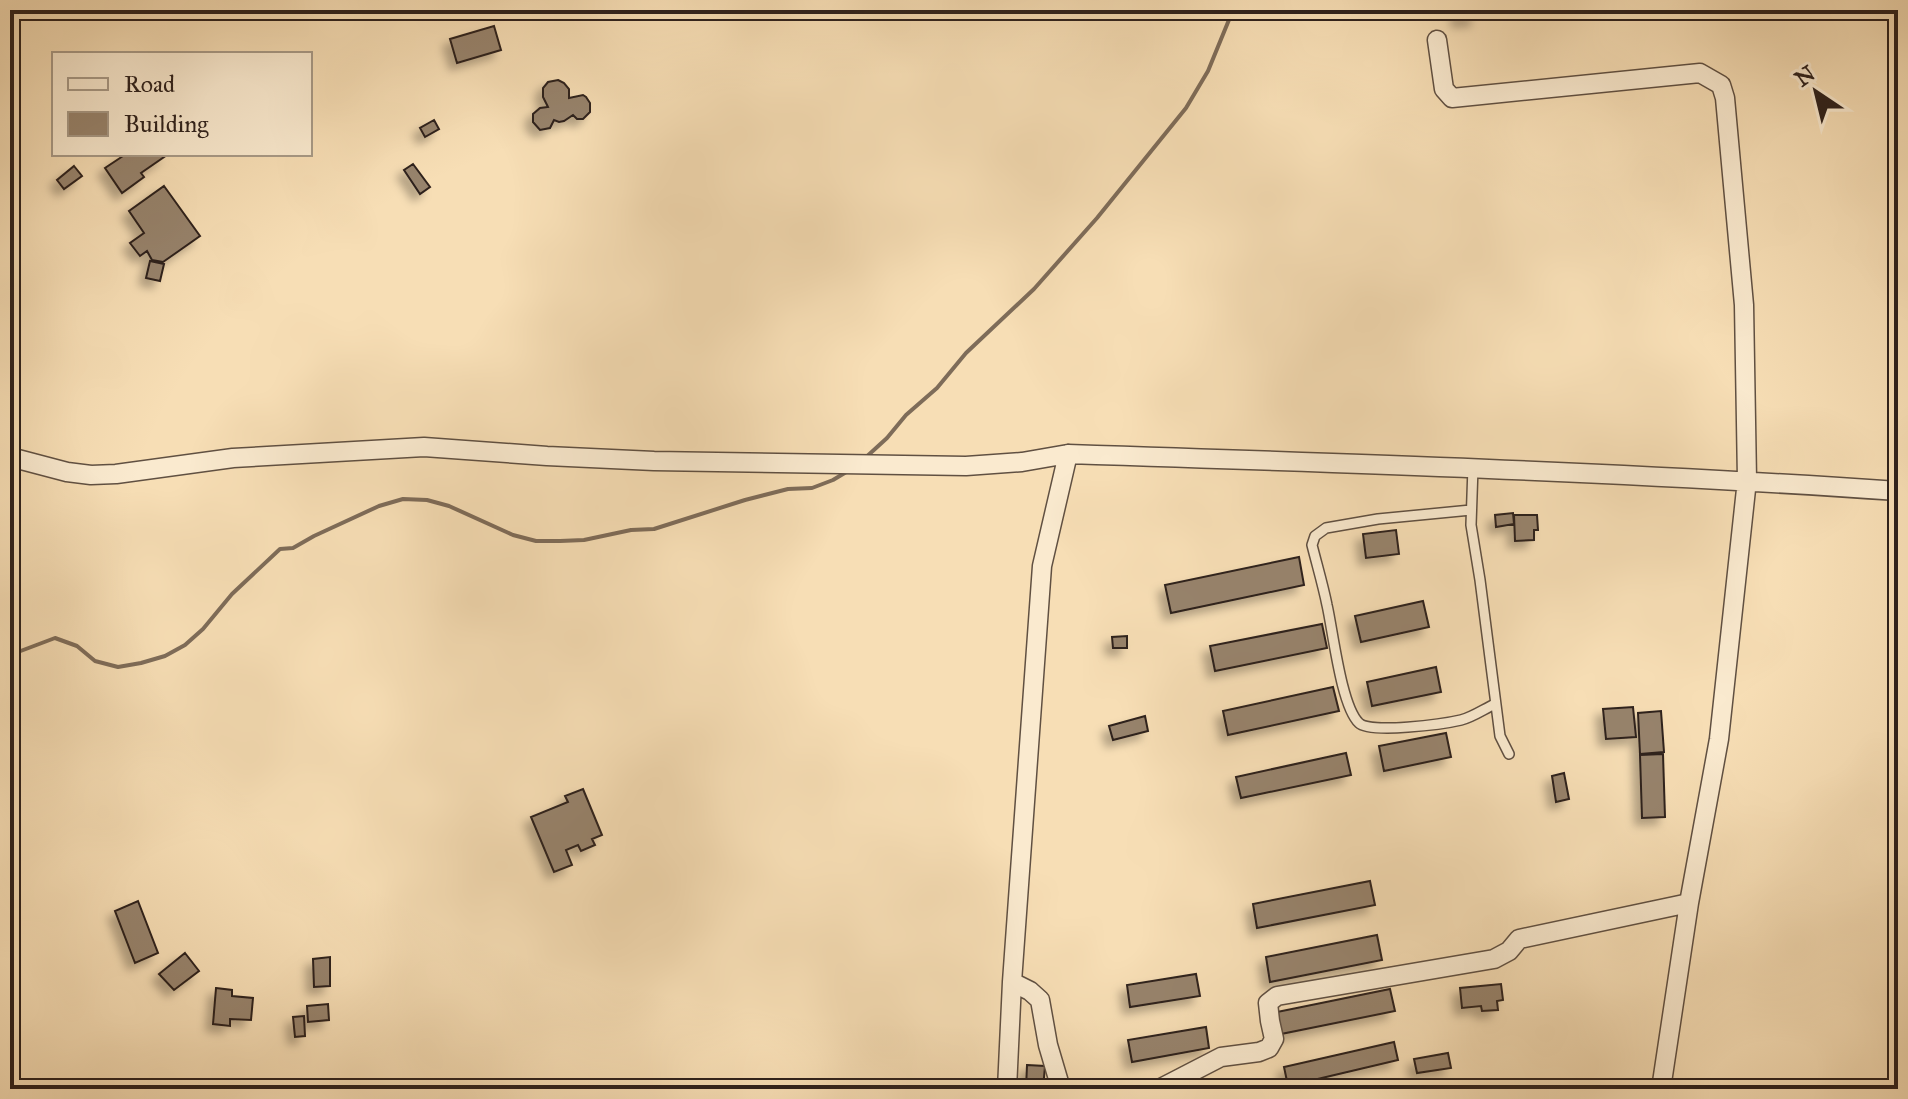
<svg xmlns="http://www.w3.org/2000/svg" width="1908" height="1099" font-family="'IM FELL Great Primer',serif">
<defs>
<filter id="shadow"><feDropShadow dx="-7" dy="7" stdDeviation="4" flood-color="#0004"/></filter>
</defs>
<rect width="100%" height="100%" fill="#f7deb5"/>
<filter id="stains"><feTurbulence type="fractalNoise" baseFrequency=".0025" numOctaves="4"/><feColorMatrix values="0 0 0 0 .2 0 0 0 0 .09 0 0 0 0 .02 0 0 0 .5 -.17"/></filter>
<radialGradient id="worn" r=".72"><stop offset=".6" stop-color="#630" stop-opacity="0"/><stop offset="1" stop-color="#630" stop-opacity=".3"/></radialGradient>
<g fill="none" stroke-linecap="round" stroke-linejoin="round">
<path stroke="#7e6c59" stroke-width="4" d="M864 459 887 438 906 415 937 388 966 353 1034 289 1097 218 1186 108 1208 71 1233 10
M10 655 55 638 77 646 95 661 118 667 141 663 165 656 185 645 203 629 232 594 280 549 293 548 314 536 379 506 403 499 427 500 449 506 513 535 536 541H560L584 540 631 530 654 529 745 500 788 489 812 488 833 480 848 471"/>
</g>
<path fill="#97836c" stroke="#2e211c" stroke-width="2" filter="url(#shadow)" d="M1458 10H1477V19L1459 20Z
M494 26 501 50 457 63 450 39Z
M558 80 564 83 569 89V98L583 95 586 97 590 103V112L583 119H577L573 115 564 121 559 122 554 120 550 128 540 130 533 122V114L540 108 548 107 543 97V88L548 82Z
M434 120 439 129 425 137 420 128Z
M126 154 130 155H167L141 173 144 177 122 193 105 168Z
M413 164 430 187 420 194 404 170Z
M74 166 82 176 64 189 57 180Z
M164 186 200 236 163 262 152 260 147 251 140 256 130 243 144 233 129 211Z
M150 261 164 264 160 281 146 278Z
M1513 513 1514 524 1496 527 1495 515Z
M1514 515H1537L1538 530H1534V540L1515 541Z
M1396 530 1399 554 1366 558 1363 534Z
M1299 557 1304 585 1171 613 1165 585Z
M1423 601 1429 627 1361 642 1355 616Z
M1322 624 1327 648 1215 671 1210 646Z
M1127 636V648H1113L1112 637Z
M1436 667 1441 692 1372 706 1367 682Z
M1333 687 1339 711 1228 735 1223 711Z
M1633 707 1636 737 1606 739 1603 709Z
M1661 711 1664 752 1640 754 1638 713Z
M1145 716 1148 731 1113 740 1109 726Z
M1446 733 1451 757 1384 771 1379 746Z
M1346 753 1351 775 1241 798 1236 777Z
M1663 754 1665 817 1642 818 1640 755Z
M1564 773 1569 799 1556 802 1552 776Z
M583 789 602 835 592 839 595 845 581 851 578 845 566 850 572 865 554 872 531 817 568 802 565 796Z
M1370 881 1375 905 1257 928 1253 904Z
M138 901 158 953 135 963 115 911Z
M1377 935 1382 960 1270 982 1266 957Z
M185 953 199 971 174 990 159 974Z
M330 957V986L314 987 313 959Z
M1196 974 1200 996 1130 1007 1127 985Z
M1501 984 1503 1000 1497 1001 1498 1010 1482 1011 1481 1006 1462 1008 1460 988Z
M216 988 232 990V996L253 998 251 1020 230 1019V1026L213 1024Z
M1390 989 1395 1011 1281 1034 1277 1012Z
M328 1004 329 1020 308 1022 307 1006Z
M304 1016 305 1036 295 1037 293 1017Z
M1206 1027 1209 1048 1132 1062 1128 1040Z
M1394 1042 1398 1060 1288 1086 1284 1067Z
M1448 1053 1451 1068 1417 1073 1414 1059Z
M1027 1065 1045 1066 1043 1089H1026Z
M1457 1079 1458 1089H1421V1083Z"/>
<g fill="none" stroke-linecap="round" stroke-linejoin="round">
<g stroke="#605042" stroke-width="12">
<path id="lane" d="M1473 467 1471 525 1480 580 1500 736 1509 754
M1471 510 1378 519 1326 528 1315 536 1312 545C1317 565 1323 585 1327 605 1333 631 1341 706 1359 723 1370 734 1444 724 1461 720 1473 717 1484 709 1495 704"/>
</g>
<g stroke="#605042" stroke-width="21">
<path id="street" d="M1437 40 1444 89 1452 98 1700 73 1721 85 1725 98 1744 305 1747 480 1719 739 1689 903 1661 1089
M10 457 67 472 91 475 116 474 233 458 424 447 547 456 654 461 966 466 1022 462 1068 454C1345 463 1622 472 1898 491
M1012 982 1030 991 1040 1000 1048 1045 1061 1089
M1007 1089 1012 982 1042 566 1068 454
M1159 1089 1221 1057 1259 1052 1269 1048 1274 1039 1270 1021 1268 1003 1277 996 1494 959 1509 951 1519 939 1689 903"/>
</g>
<use href="#lane" stroke="#faeacf" stroke-width="9"/>
<use href="#street" stroke="#faeacf" stroke-width="18"/>
</g>
<rect width="1908" height="1099" fill="none" stroke="#f7deb5" stroke-width="40"/>
<rect x="12" y="12" width="1884" height="1075" fill="none" stroke="#2e211c" stroke-width="4"/>
<rect x="20" y="20" width="1868" height="1059" fill="none" stroke="#2e211c" stroke-width="2"/>
<rect x="52" y="52" width="260" height="104" fill="#faeacf" stroke="#a89a87" stroke-width="2"/>
<rect x="68" y="78" width="40" height="12" fill="#faeacf" stroke="#a89a87" stroke-width="2"/>
<text x="124" y="92" font-size="24" fill="#2e211c">Road</text>
<rect x="68" y="112" width="40" height="24" fill="#97836c" stroke="#a89a87" stroke-width="2"/>
<text x="124" y="132" font-size="24" fill="#2e211c">Building</text>
<g transform="translate(1816 92) rotate(325)" stroke="#faeacf" stroke-width="6" paint-order="stroke">
<path d="M0-6L14 30L0 20L-14 30Z" fill="#2e211c"/>
<text y="-12" font-size="22" font-weight="bold" text-anchor="middle" fill="#2e211c">N</text>
</g>
<rect width="100%" height="100%" filter="url(#stains)"/>
<rect width="100%" height="100%" fill="url(#worn)"/>
</svg>
